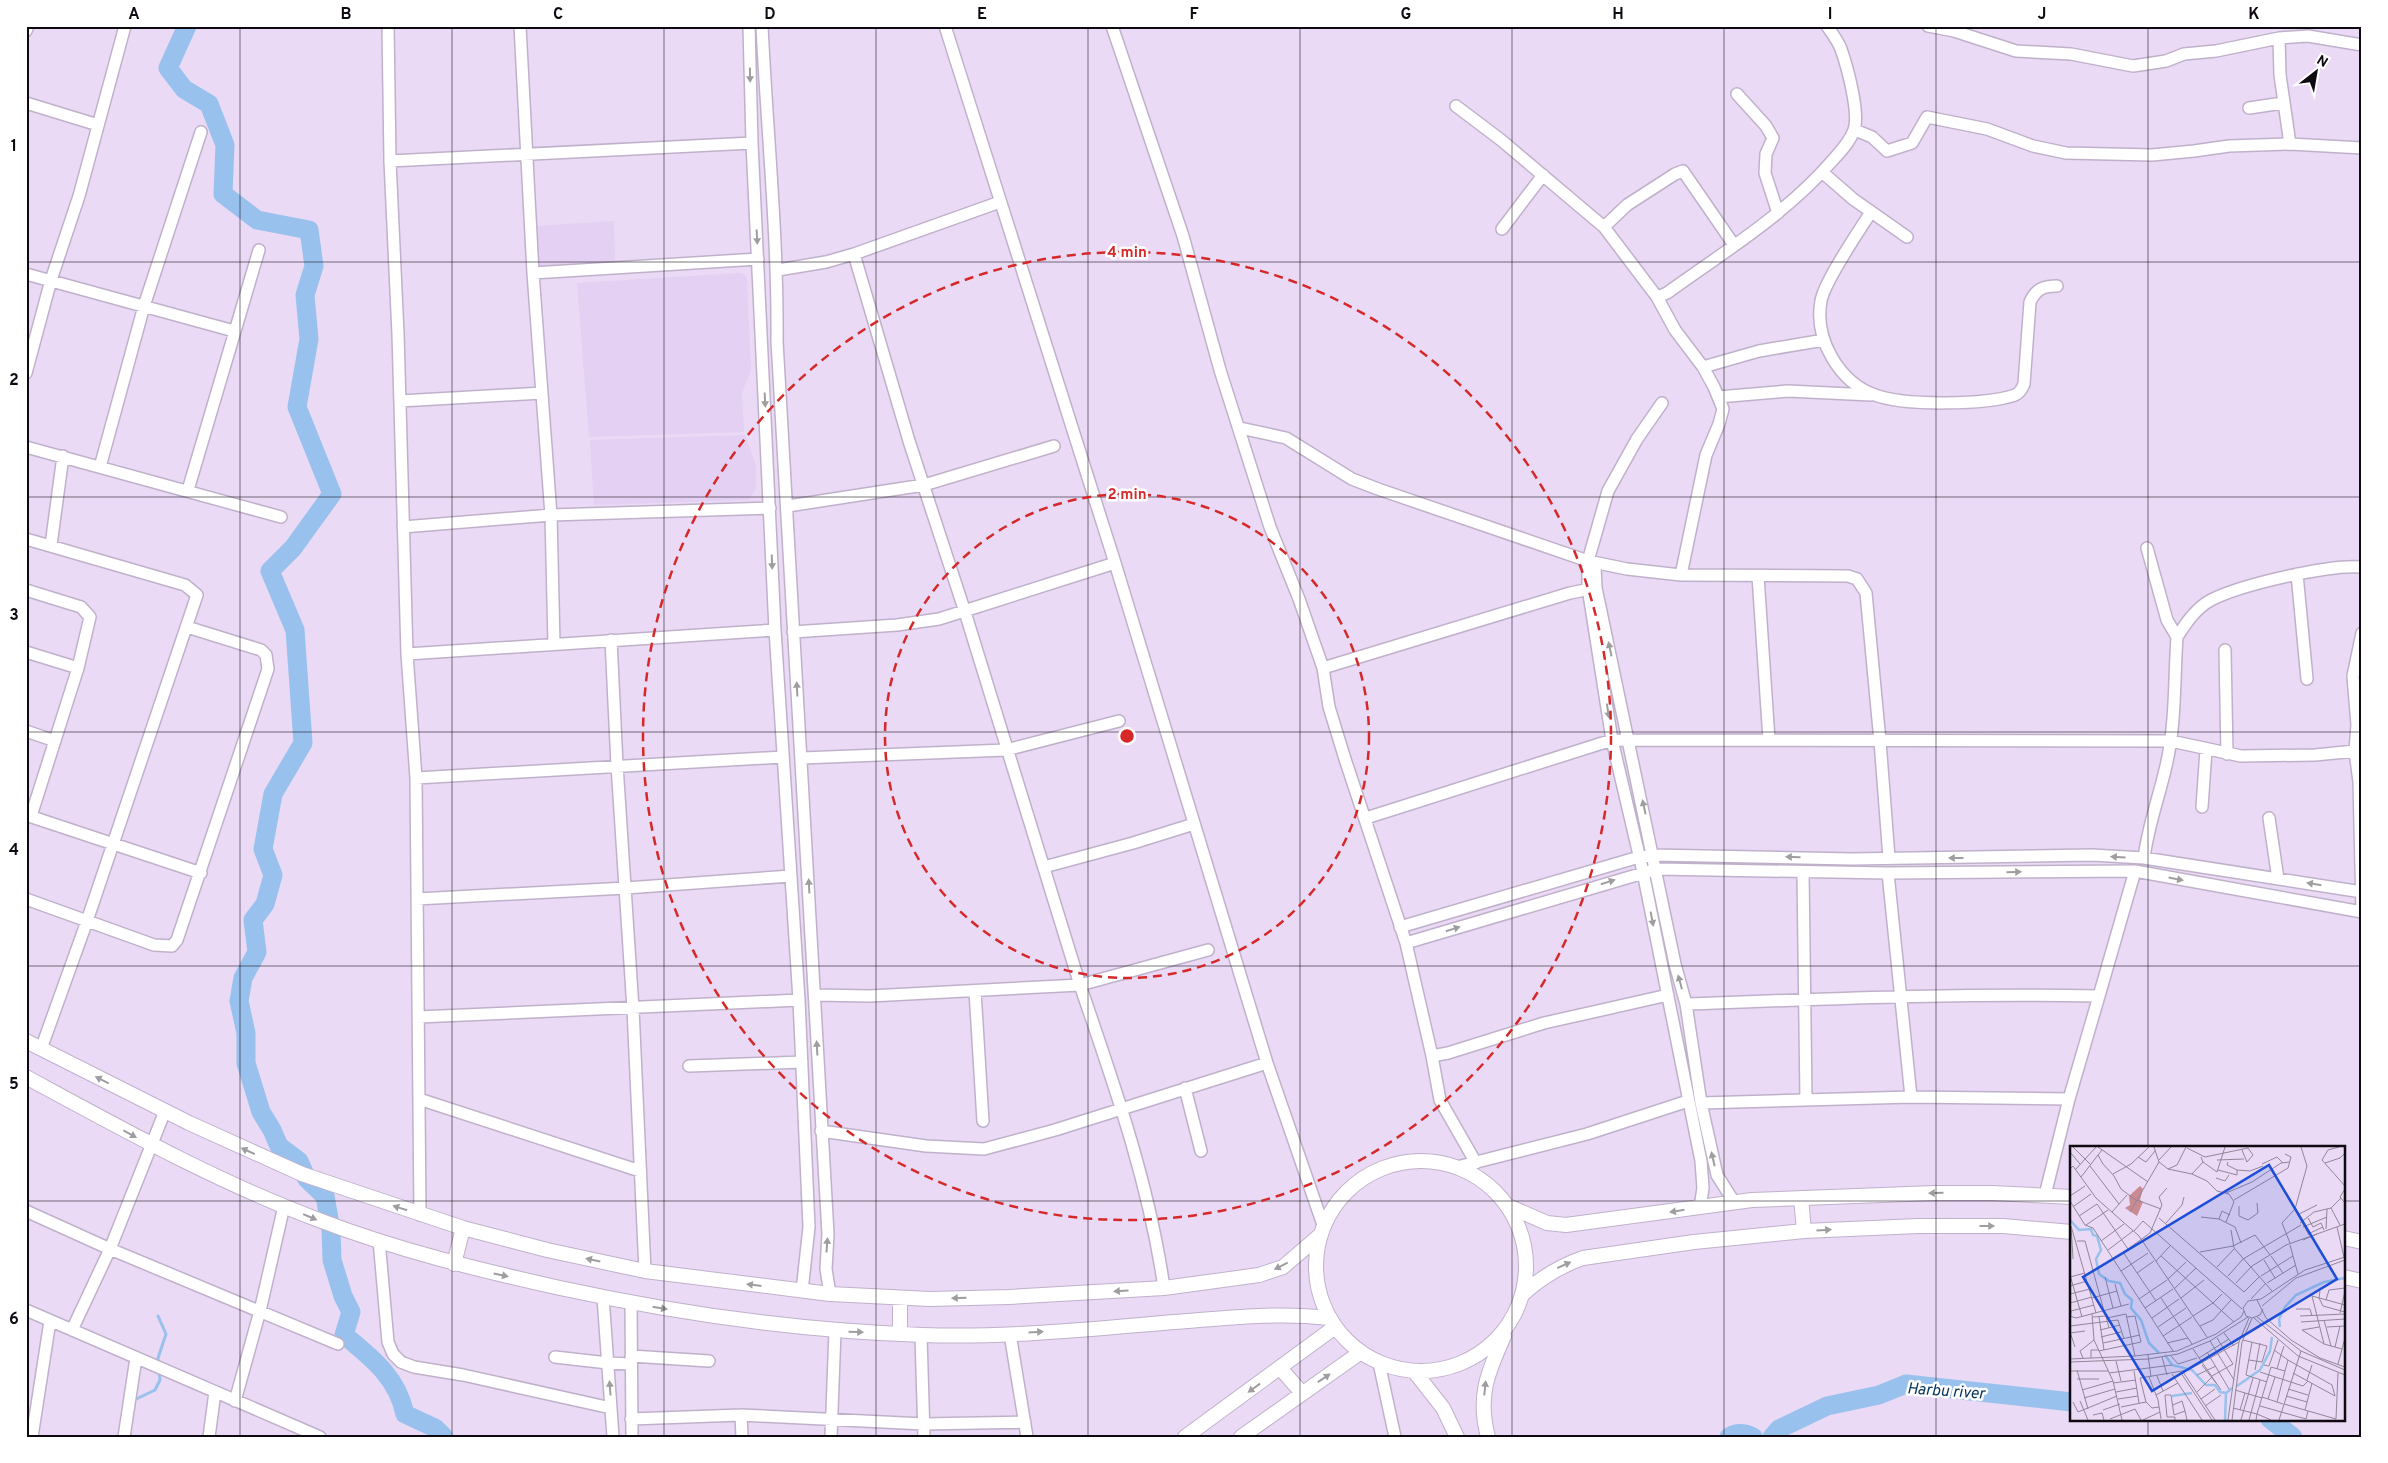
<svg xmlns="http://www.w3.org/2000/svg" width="2388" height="1463" font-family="Overpass,sans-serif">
<rect width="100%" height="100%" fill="#eadaf5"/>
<path fill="#e4d0f2" d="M614 221 615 265 540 268 537 226Z
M740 273 745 275 747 280 751 370 742 393 744 432 589 437 577 283Z
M745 435 756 465V488L749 500 594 505 590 440Z"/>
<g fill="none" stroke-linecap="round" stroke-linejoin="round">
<path stroke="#98c1ed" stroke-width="3" d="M158 1316 166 1334 158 1358V1364
M132 1401 155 1390 160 1380 159 1370
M129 1428 131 1437"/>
<path stroke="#98c1ed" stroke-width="19" d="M187 26 168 68 184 89 209 104 225 145 223 194 257 220 309 230 314 266 305 295 309 339 297 407 332 494 293 548 270 571 295 630 303 743 273 794 263 849 273 875 265 904 253 920 257 952 243 978 239 1001 246 1033V1063L261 1112 272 1130 279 1146 299 1161 307 1179 325 1196 331 1230 332 1260 343 1296 351 1312 344 1335C372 1358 397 1377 405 1414L435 1428 444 1437
M2270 1419 2293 1437
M1729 1437C1737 1432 1745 1433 1753 1437
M1772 1437 1779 1429 1827 1406 1879 1395 1906 1384 2072 1402"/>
<g stroke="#c0b1cb" stroke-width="14">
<path id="minor" d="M388 26 390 161 398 334 407 654 416 778 420 1215
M520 26 533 273 551 515 554 644
M749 26 752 143 775 630 799 1000 809 1227 802 1291
M762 26C767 131 778 236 777 341L828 1234 826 1269 830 1294
M945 26 1115 563 1267 1063 1323 1225
M1112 26 1183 236 1220 370 1270 527 1299 599 1323 668 1329 707 1345 759 1406 943 1432 1056 1448 1053 1544 1023 1668 995
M1928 26 1954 31 2016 51 2071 54 2133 66 2166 61 2184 54 2216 51 2279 38 2308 36 2362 45
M26 31 28 26
M2279 38 2280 75 2290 144
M1737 94 1766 126 1773 138 1766 154 1765 173 1778 213
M26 103 98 125
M1456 106 1501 140 1604 227 1657 297 1675 330 1703 367 1714 387 1723 409 1719 424 1706 455 1681 575
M2249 108 2283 103
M1855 130 1872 137 1887 151 1912 143 1927 117 1987 129 2033 146 2066 153 2152 155 2194 151 2229 146 2290 144 2362 148
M390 161 752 143
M1822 172 1853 199 1907 237
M1871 212C1859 231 1824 282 1821 301 1814 339 1839 382 1875 395 1904 406 1986 405 2015 395 2020 393 2022 389 2024 384L2030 302C2036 289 2043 286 2057 286
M1604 227 1627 205 1675 174 1683 171 1734 245
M1502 229 1543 175
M778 270 826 262 854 254 1000 202
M533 273 758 259
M26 274 234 331
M1657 297 1667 293C1724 252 1786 214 1832 161 1840 152 1850 142 1854 130 1860 113 1847 66 1841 49 1838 41 1832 33 1827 26
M1703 367 1759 351 1824 340
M26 373 51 280 79 196 125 26
M1718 397 1788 391 1871 395
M400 401 542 393
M1662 403 1637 439 1608 491 1588 561V588L1612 740 1643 872 1701 1161 1703 1188 1700 1207
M1240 428 1286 438 1352 479 1378 489 1588 561 1627 569 1681 575 1848 576 1857 579 1866 593 1880 741 1889 858
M26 447 281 517
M100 467 144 306 201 132
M188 490 259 250
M788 506 924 485 1054 446
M403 527 551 515 770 508
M26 539 185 585 197 595 87 921 41 1049
M51 545 63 456
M2147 548 2167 620 2177 637
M1595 567 1596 588 1675 964 1686 1004 1701 1103 1717 1175 1734 1202
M2297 574 2307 679
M1758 576 1769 740
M26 590 81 607 90 617 78 668 31 816
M793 632 897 625 939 619 1115 563
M611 640 617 765 633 1009 645 1271
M2225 650 2227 754
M26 652 78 668
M407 654 775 630
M1323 668 1570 593 1595 588
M26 731 55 741
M802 758 1006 750 1119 721
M416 778 782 757
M2202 807 2206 750
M26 815 201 873
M1366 818 1612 740 2171 741 2241 756 2315 755 2355 751
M2269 818 2278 879
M2144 858C2148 826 2159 797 2166 766 2176 724 2174 679 2177 637 2186 623 2196 608 2211 600 2240 585 2329 564 2362 567
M1044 867 1133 843 1194 824
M1803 872 1806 1100
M1888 873 1911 1097
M26 899 154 945 172 946 177 940 268 669 266 655 261 650 187 627
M417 899 626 888 791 876
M2362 912 2359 782 2355 751 2357 725 2353 676 2362 633
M1400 927 1639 857 1654 855 1852 859 2092 855 2144 858 2362 892
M1406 943 1657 869 1888 873 2135 871 2362 912
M975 991 983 1121
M815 995 870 996 1080 985 965 612 909 441 854 254
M1686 1004C1824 999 1961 993 2099 996L2135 871
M418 1017 799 1000
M1432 1056 1440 1100 1476 1163
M689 1066 802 1062
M1185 1088 1201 1151
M419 1099 640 1171
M1701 1103 1911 1097 2069 1099
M821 1131 926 1146 984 1149 1055 1130 1267 1063
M1457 1167 1587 1134 1688 1101
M2045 1195 2069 1099 2099 996
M26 1211 110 1249 338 1344
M379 1240 388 1342 393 1354 401 1362 414 1367 463 1375 611 1408
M1164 1288C1149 1183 1114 1084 1080 985L1208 950
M603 1297 613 1437
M631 1303 632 1437
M26 1310 320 1437
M72 1330 110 1249 165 1111
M1010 1334 1027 1437
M921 1335 924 1437
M631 1356 709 1361
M555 1357 608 1363 631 1364
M1379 1363 1395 1437
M235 1401 260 1311 284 1206
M741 1415 742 1437
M631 1419 741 1415 924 1424 1025 1422
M32 1437 50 1321
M124 1437 136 1358
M209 1437 215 1392
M831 1437 835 1331"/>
</g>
<g stroke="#c0b1cb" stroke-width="16">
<path id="major" d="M26 1041 189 1123 302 1174 463 1228 547 1250 645 1271 830 1294 930 1299 1009 1297 1164 1288 1259 1275 1283 1267 1319 1236
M26 1077C122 1129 217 1182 319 1220 397 1250 479 1270 560 1288 680 1314 800 1331 923 1335 1006 1338 1091 1329 1174 1322 1227 1318 1276 1312 1329 1318
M1316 1266a105 105 0 1 1 210 0a105 105 0 1 1-210 0Z
M1801 1198 1804 1231
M1508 1206 1547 1223 1566 1225 1752 1200 1934 1193H1992L2072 1197
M2344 1238 2362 1242
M454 1264 463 1228
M2344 1277 2362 1281
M1524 1293C1543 1276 1560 1266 1583 1258L1694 1242 1804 1231 1918 1226H2003L2072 1232
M900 1298V1333
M1280 1368 1302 1393
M1414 1371 1443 1408 1457 1437
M1185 1437 1335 1327
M1241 1437 1361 1352
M1488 1437C1477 1396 1488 1372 1504 1336"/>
</g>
<use href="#minor" stroke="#fff" stroke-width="11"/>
<use href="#major" stroke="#fff" stroke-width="14"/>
</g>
<defs><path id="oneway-solid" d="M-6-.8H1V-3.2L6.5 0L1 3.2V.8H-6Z" transform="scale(1.25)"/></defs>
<g fill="#9f9da0">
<use href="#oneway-solid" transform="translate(750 75) rotate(89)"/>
<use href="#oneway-solid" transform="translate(757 237) rotate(87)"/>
<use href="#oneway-solid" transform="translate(765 400) rotate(87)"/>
<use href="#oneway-solid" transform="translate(772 562) rotate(88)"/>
<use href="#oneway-solid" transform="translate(1610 649) rotate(-102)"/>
<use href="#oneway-solid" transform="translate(797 689) rotate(-93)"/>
<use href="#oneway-solid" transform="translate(1608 711) rotate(81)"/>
<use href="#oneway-solid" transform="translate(1644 807) rotate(-102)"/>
<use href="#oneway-solid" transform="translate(1793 857) rotate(-179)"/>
<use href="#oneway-solid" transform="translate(2118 857) rotate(-176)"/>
<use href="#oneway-solid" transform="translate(1956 858) rotate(180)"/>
<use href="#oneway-solid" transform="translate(2014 872) rotate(-1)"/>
<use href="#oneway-solid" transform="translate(2176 879) rotate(11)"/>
<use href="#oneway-solid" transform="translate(1608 882) rotate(-17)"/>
<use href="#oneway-solid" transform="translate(2314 884) rotate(-171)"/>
<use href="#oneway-solid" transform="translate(809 886) rotate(-93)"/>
<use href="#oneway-solid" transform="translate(1652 919) rotate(79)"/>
<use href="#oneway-solid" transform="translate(1453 929) rotate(-17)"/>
<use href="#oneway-solid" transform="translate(1680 982) rotate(-105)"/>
<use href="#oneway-solid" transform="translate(817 1048) rotate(-93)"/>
<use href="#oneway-solid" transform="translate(102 1080) rotate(-153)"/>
<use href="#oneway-solid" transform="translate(130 1134) rotate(29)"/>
<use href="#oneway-solid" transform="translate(248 1151) rotate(-156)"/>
<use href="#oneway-solid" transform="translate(1713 1159) rotate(-103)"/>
<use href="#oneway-solid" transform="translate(1936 1193) rotate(179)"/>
<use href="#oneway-solid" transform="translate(400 1208) rotate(-162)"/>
<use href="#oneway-solid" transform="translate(1677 1211) rotate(171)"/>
<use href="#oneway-solid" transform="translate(310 1217) rotate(23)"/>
<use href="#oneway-solid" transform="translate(1987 1226)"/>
<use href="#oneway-solid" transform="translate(1824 1230) rotate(-3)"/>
<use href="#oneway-solid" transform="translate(827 1245) rotate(-86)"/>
<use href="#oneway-solid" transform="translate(593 1260) rotate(-168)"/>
<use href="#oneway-solid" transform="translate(1564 1265) rotate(-24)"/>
<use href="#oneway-solid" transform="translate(1281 1266) rotate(153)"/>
<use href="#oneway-solid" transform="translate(501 1275) rotate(12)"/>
<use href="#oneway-solid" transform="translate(754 1285) rotate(-173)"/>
<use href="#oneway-solid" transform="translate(1121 1291) rotate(176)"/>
<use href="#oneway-solid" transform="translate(959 1298) rotate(179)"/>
<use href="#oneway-solid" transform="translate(660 1308) rotate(9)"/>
<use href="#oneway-solid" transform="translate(856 1332) rotate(2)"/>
<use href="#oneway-solid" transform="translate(1036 1332) rotate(-3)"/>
<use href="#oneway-solid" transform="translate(1324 1378) rotate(-34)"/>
<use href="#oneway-solid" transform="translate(610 1388) rotate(-94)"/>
<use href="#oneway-solid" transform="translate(1254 1388) rotate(144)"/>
<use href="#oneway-solid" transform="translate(1485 1388) rotate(-84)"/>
</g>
<path fill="none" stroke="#0f0912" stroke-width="1" stroke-opacity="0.55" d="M240 26V1437M452 26V1437M664 26V1437M876 26V1437M1088 26V1437M1300 26V1437M1512 26V1437M1724 26V1437M1936 26V1437M2148 26V1147M26 262H2362M26 497H2362M26 732H2362M26 966H2362M26 1201H2072M2344 1201H2362M2148 1419V1437"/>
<g fill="none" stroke="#d62828" stroke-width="2.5" stroke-dasharray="9 6">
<circle cx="1127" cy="736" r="242"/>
<circle cx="1127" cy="736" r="484"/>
</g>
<g text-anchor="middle" stroke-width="5" stroke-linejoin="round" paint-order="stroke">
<g font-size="16" font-style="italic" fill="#05325a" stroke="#fff">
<text transform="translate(1946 1390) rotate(4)" y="6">Harbu river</text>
</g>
</g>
<g transform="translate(2070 1146)">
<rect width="275" height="275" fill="#eadaf5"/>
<path d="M70 40 73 43 70 54 73 56 67 70 55 62 60 59 59 50Z" fill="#c98a92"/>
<path fill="none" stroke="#98c1ed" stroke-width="2.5" d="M0 74 9 84 21 83 23 89 27 90 31 104 26 113 29 128 39 135 50 137 55 148 62 154 61 162 71 174 79 197 89 207M210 181 209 173 215 161 226 149 254 136 275 132M95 209 102 219 122 224 136 239H145L150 246 156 247M167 240 190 224 200 205 202 191M102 250 122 247M155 274 156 247 162 242"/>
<path fill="none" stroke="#92869a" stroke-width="1" d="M3 1 21 19M28 1 78 36M231 1 237 20 225 63 239 89M269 1 258 4 252 14 275 40M117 2 135 11 178 2 183 9 177 16 172 4M32 4 28 9 33 18 44 30 51 43 67 55M0 6 10 18M68 11 76 16 85 5M89 14 101 1M147 14 174 13M89 16 98 23 107 19 116 1M133 16 147 26 155 1M255 17 270 12 275 7M192 18 207 11 213 17M20 20 49 58M0 23 3 20 26 52 69 90 137 191M6 23 26 1M98 23 122 28 137 35 147 45 159 48 164 56 156 76M148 24 167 29V24L157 19 158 16M167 24 180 25 193 20M43 28 61 18 79 1M122 28 133 16 131 11M11 31 28 9M146 32 155 35 159 29M275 43 270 51 275 57M156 47 182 36 211 17 220 16M0 50 15 40M67 54 91 63M164 54 218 22 221 11 215 8M0 55 15 79 23 82 103 205M27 58 58 103M4 60 21 48M169 60V70L178 74 188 67 187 57M42 66 57 49M60 66 89 16 84 1M227 69 247 59M9 70 27 58M131 71 149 73 165 81 171 97M89 72 174 146 190 130M238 72 243 81 251 77 254 84M149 73 152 65 160 69M96 77 112 59 114 51M230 77 244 66 261 62M16 79 38 64M270 79 261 62 271 52M1 80 26 167M1 80 3 113M233 81 257 71M267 81 274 111M256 83 257 63M161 84 164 102 202 145M64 85 73 75 172 163M238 88 253 81M233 94 247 88M7 95H15L34 165M31 95 54 78M220 97 212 77 225 63M38 104 63 85M53 106 86 155M130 106 163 100 185 89 200 109M91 110 143 157 123 170M201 110 213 127M223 110 228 128M44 113 80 87 92 59 89 51 97 42M194 114 205 132M86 115 100 100M147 121 165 102M51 125 78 107M67 127 84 115M0 129 12 171M158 130 173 113 231 79M191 130 223 110 220 99M0 131 15 127M35 131 43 162M98 133 116 116M166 137 182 120 216 99 275 78M197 137 226 119M45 138 51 160M0 140 17 135M104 143 126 122M250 145 249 152 253 160 275 166M0 148 20 143M152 148 143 157 164 176M22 152 47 145M91 152 122 198M111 152 134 134M69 153 97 134M181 153 196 137M187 154 196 172 221 194 250 212 275 221M256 154 259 144 275 142M0 157 22 151M192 160 226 132 275 114M75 162 103 143M193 163 190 169 182 172 176 170 173 162 178 155 191 153 235 124 275 111M226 163H240L242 170M270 167 275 145M22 168 24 194 43 235 52 274M0 170 6 172 59 158M230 170 275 168M23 171 36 170 39 182M29 171 34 204M187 171 231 205 275 224M37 172 56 168 65 210M82 172 109 153M184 172 228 210 275 229M254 174 261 200M231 176 275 173M0 179 1 165 24 159M0 180 48 174 54 193M130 180 143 174 161 154M88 181 116 162M249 181 232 184 254 198M257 181 275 180M30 184 50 179M0 186 5 201M0 187 15 185M154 187 164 200M93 190 122 171M31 191 51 186M147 192 163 218M173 194 197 200 192 216 179 214M140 195 164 234M182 196 176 229 197 236M33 197 70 189M97 197 118 192M214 200 211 209 218 214M265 201 270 180M123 203 151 244M272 203 254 198 242 150 275 159M204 204 211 209 207 223M29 205 71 196 65 170 57 171M137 206 159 243M78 209 81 231M101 210 108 218 127 212M92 211 97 229M13 212 10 205 24 194M21 212V204H29M129 212 159 193M0 213 65 210 107 205 146 188 171 171 174 165M46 215 51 235M0 216 78 213 108 208 140 195 178 171M268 218 275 192M132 219 146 237M194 219 199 220 208 194M201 221 215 225 218 214 262 239 265 250M120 223 169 196M7 224 18 263M185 224 190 197M0 225H38M64 225 69 257M113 226 145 274M190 226 233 240 238 235M39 227 102 219M111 227 142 274M223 227 265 250M102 228 132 274M127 229 146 220M87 230 93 245M142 230 163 218M79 231 88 254 91 273M7 233H29M237 234 242 219M43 237 66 234M218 243 238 249M12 244 43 235M165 244 192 252M46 246 67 242M127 246 142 231M86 249 108 237M216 250 237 256M192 251 213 258M14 252 45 243M48 253 68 250M131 253 145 243M198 253 205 231M10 255 18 274M3 256 8 266 47 250M207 256 215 225M214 258 266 273 268 227M103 259 112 255 115 265M135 260 151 249M190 260 236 273 238 265M51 261 76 256M89 261 82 262 76 256 70 232 118 224M163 262 187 268 201 221M33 264 50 258M170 264 175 247M235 264 242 237M23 269 32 267 34 274M104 269 101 249H95L97 271H105V274M104 269 115 265 117 274M40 273 65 263 71 274M73 274 90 266M158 274 169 196 179 172M162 274 172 196 182 172M171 274 183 232M179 274 190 234M186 274 187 268 201 274M209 274 231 205"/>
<path fill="#1d4ed8" fill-opacity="0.15" stroke="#1d4ed8" stroke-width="2.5" d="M199 19 267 133 82 245 13 131Z"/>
<rect width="275" height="275" fill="none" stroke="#0f0912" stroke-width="2.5"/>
</g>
<circle cx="1127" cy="736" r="8" fill="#d62828" stroke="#fff" stroke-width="2.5"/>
<g font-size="15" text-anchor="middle" font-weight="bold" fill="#d62828" stroke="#fff" stroke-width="5" stroke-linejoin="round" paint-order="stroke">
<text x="1127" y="257">4 min</text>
<text x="1127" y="499">2 min</text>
</g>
<rect width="2388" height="1463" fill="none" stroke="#ffffff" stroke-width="55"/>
<g transform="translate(2316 72) rotate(31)" stroke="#ffffff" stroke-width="4" paint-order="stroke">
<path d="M0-4L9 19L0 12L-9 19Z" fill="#0f0912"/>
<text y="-8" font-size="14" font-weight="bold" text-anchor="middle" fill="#0f0912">N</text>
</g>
<rect x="28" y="28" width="2332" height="1408" fill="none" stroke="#0f0912" stroke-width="2"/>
<g font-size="16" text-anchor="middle" font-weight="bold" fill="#0f0912">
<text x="134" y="19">A</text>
<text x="346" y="19">B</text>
<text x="558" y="19">C</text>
<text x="770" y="19">D</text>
<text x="982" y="19">E</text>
<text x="1194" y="19">F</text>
<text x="1406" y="19">G</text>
<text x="1618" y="19">H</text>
<text x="1830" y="19">I</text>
<text x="2042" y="19">J</text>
<text x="2254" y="19">K</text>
<text x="14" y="151">1</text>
<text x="14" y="385">2</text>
<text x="14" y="620">3</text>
<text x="14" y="855">4</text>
<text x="14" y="1089">5</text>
<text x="14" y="1324">6</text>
</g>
</svg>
